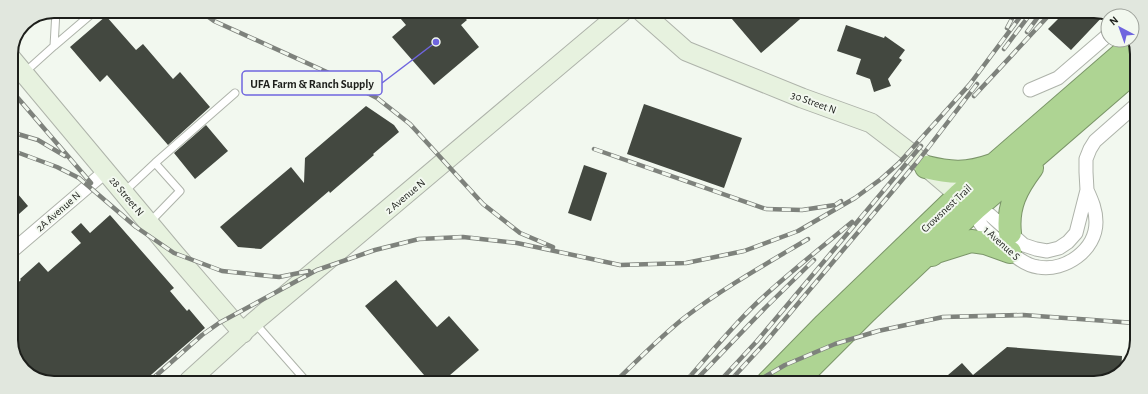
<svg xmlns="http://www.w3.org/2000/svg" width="1148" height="394" font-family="'Alegreya Sans',sans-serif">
<rect width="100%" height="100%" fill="#f2f8ef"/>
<path fill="#434840" d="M395 12H450L455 19 461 14 467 20 461 25 479 47 434 85 392 37 406 25Z
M726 12 807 13 761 53Z
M1064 13H1106L1071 50 1048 29Z
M106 16 136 50 143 44 173 79 180 72 210 107 168 145 107 75 100 82 70 47Z
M846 25 884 38 885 36 905 50 899 58 902 60 888 79 891 86 874 92 870 79 856 74 861 59 837 51Z
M644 104 742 138 724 188 627 154Z
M366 106 394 125 399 132 373 154 374 155 330 193 329 191 261 249 238 247 220 227 291 167 304 183 305 158Z
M206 125 228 151 195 179 174 153Z
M584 165 607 173 591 221 568 213Z
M17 193 28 206 19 214 11 205V198Z
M110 215 174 288 170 291 187 311 189 309 205 328 144 381H40L20 366 11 343V289L21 280 20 279 39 262 48 272 81 243 71 232 81 223 90 233Z
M396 280 437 327 449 316 479 350 442 382H430L365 306Z
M1007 347 1122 356 1121 374 1094 383H954L948 375 962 363 973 375Z"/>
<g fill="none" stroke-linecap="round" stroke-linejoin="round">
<g stroke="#aeb3aa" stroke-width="9">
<path id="lane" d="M54 46 95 11
M24 73 54 46 56 11
M124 192 155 163 235 93
M149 223 180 191 155 163
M255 323 306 381"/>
</g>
<g stroke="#aeb3aa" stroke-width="15">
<path id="street" d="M1030 90 1058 78 1108 35
M975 209 990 215 1024 245 1036 249 1047 251 1059 248 1068 242 1076 233 1087 190 1086 172V159L1090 149 1095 141 1137 104
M975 209C977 213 978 219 980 223 984 230 994 237 1000 242 1011 253 1023 265 1038 267 1065 272 1096 250 1096 222 1096 210 1092 201 1087 190
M11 252 106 171"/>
</g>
<g stroke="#aeb3aa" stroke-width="21">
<path id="secondary" d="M642 12 686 51 802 98 871 123 909 152 970 204
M11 58 174 253 243 333
M189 381 254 322 622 12"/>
</g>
<g stroke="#7b9569" stroke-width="24">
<path id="highway" d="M926 167C950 173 967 174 992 165
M1010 233C1007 206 1017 188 1032 168
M932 255 936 252 971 241 985 243 1010 252
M768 382 823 326 960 194 1134 43
M796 382 866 312 975 209 1137 69"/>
</g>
<use href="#lane" stroke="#fff" stroke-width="7"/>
<use href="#street" stroke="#fff" stroke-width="13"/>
<use href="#secondary" stroke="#e7f2df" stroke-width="19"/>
<use href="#highway" stroke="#aed493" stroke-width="22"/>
<g stroke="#7e827c" stroke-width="4.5">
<path id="rail" d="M200 11 214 21 329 73 377 98 410 124 483 204 520 233 553 247
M1007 28 1015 13
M1027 32 1041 13
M1004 49 1031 13
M967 88 1023 13
M11 90 91 183
M974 96 1051 13
M11 132 38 140 65 156
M594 149 766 209 802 210 835 205 841 201
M11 150 57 167 79 178 136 227 174 253 222 271 279 277 309 271
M150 381 202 335 219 323 317 270 375 250 419 239 463 237 517 243 620 265 686 263 744 251 798 231 855 198 881 179 899 163 970 84
M615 382C638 360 660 337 684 318 723 288 766 264 808 239
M685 382C710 354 734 324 761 299 790 272 822 247 852 222
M694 382 766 307 814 260
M719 382 757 341 921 146
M729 382 764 344 918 161 977 84
M756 382 785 365 835 344 878 331 943 317 1023 315 1135 323"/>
</g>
<use href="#rail" stroke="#f2f8ef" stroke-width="3" stroke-dasharray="9" stroke-linecap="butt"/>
</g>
<g text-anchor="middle" stroke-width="4" stroke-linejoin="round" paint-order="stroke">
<g font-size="11" fill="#1d1f1b" stroke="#f2f8ef">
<text transform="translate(814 102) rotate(20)" y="4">30 Street N</text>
<text transform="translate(127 196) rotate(50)" y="4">28 Street N</text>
<text transform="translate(405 196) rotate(-40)" y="4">2 Avenue N</text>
<text transform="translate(946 208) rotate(-43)" y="4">Crowsnest Trail</text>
<text transform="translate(58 211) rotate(-41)" y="4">2A Avenue N</text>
<text transform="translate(1002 243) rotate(42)" y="4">1 Avenue S</text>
</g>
</g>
<path d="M0 0H1148V394H0ZM54 18H1094A36 36 0 0 1 1130 54V340A36 36 0 0 1 1094 376H54A36 36 0 0 1 18 340V54A36 36 0 0 1 54 18Z" fill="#e1e7de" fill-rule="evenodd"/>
<path fill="none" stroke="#1d1f1b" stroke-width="2" d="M54 18H1094A36 36 0 0 1 1130 54V340A36 36 0 0 1 1094 376H54A36 36 0 0 1 18 340V54A36 36 0 0 1 54 18Z"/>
<path fill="none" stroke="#6f65df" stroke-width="1.5" d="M436 42L382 83"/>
<circle fill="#6f65df" stroke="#f2f8ef" stroke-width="1.5" cx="436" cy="42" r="4"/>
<rect fill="#f2f8ef" stroke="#6f65df" stroke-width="1.5" x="242" y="71" width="140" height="24" rx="4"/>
<g font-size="12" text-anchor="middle" font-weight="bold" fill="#1d1f1b">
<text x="312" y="88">UFA Farm &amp; Ranch Supply</text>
</g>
<g transform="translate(1120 28) rotate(319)"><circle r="19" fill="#f2f8ef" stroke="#9da19a"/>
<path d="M0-3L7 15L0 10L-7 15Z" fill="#6f65df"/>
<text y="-6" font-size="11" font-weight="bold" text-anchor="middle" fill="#1d1f1b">N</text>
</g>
</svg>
